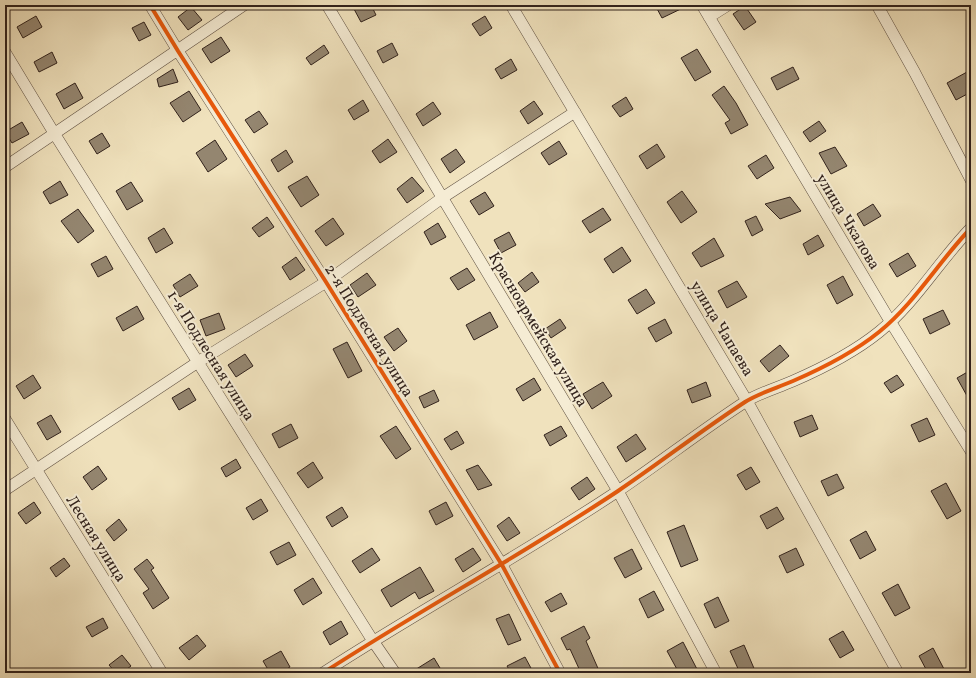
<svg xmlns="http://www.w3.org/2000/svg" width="976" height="678" font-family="Vollkorn,serif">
<rect width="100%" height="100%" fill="#f0e2bd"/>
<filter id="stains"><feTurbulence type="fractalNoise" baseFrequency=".005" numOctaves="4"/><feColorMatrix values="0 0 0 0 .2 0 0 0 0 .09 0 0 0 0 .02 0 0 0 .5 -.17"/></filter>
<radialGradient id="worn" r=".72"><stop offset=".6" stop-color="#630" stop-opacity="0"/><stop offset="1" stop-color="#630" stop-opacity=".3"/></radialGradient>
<path fill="#948670" stroke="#31221c" d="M362 5H371L376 15 361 22 354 9Z
M655 5H689L662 18Z
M745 6 756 22 744 30 733 14Z
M191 7 202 20 188 30 178 17Z
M36 16 42 27 23 38 17 27Z
M485 16 492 28 480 36 472 24Z
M144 22 151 35 139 41 132 28Z
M221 37 230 51 211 63 202 49Z
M392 43 398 55 383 63 377 51Z
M324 45 329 53 311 65 306 58Z
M697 49 711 72 695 81 681 58Z
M52 52 57 63 39 72 34 62Z
M511 59 517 70 501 79 495 69Z
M793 67 799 79 777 90 771 78Z
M173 69 178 82 159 87 157 79Z
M967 72 971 79V92L956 100 947 83Z
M75 83 83 98 64 109 56 94Z
M724 86 736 103 748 125 731 134 725 123 730 120 712 95Z
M189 91 201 110 183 122 170 103Z
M626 97 633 109 620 117 612 106Z
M363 100 369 111 354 120 348 110Z
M534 101 543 114 528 124 520 111Z
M433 102 441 114 423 126 416 114Z
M259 111 268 124 254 133 245 120Z
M819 121 826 131 810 142 803 132Z
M22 122 29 134 12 143 5 132Z
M102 133 110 146 97 154 89 141Z
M388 139 397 152 380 163 372 151Z
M215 140 227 159 208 172 196 153Z
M559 141 567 154 549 165 541 153Z
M657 144 665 157 647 169 639 156Z
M835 147 847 166 831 174 819 153Z
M456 149 465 162 450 173 441 159Z
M286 150 293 162 278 172 271 160Z
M766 155 774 168 757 179 748 166Z
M307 176 319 195 301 207 288 187Z
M412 177 424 191 407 203 397 189Z
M60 181 68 195 50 204 43 192Z
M131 182 143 201 127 210 116 191Z
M682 191 697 212 681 223 667 202Z
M485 192 494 206 479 215 470 201Z
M790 197 801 211 780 219 765 204Z
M873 204 881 216 864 226 857 214Z
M603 208 611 220 590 233 582 221Z
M78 209 94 231 78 243 61 221Z
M756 216 763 230 752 236 745 221Z
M267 217 274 227 259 237 252 228Z
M333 218 344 234 326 246 315 231Z
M438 223 446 237 431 245 424 232Z
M164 228 173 243 156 253 148 238Z
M509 232 516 245 501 253 494 240Z
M818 235 824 246 808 255 803 244Z
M714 238 724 256 701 267 692 253Z
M622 247 631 261 613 273 604 259Z
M908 253 916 266 897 277 889 264Z
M106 256 113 269 98 277 91 264Z
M296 257 305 270 290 280 282 267Z
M467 268 475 280 458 290 450 278Z
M532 272 539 282 525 292 518 283Z
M367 273 376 285 358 297 350 285Z
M190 274 198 286 180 297 173 285Z
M843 276 853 295 837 304 827 285Z
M737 281 747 297 727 308 718 291Z
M646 289 655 303 637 314 628 300Z
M137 306 144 319 123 331 116 318Z
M943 310 950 324 930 334 923 319Z
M490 312 498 327 474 340 466 325Z
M219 313 225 329 206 336 200 320Z
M560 319 566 328 551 338 545 329Z
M665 319 672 333 656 342 648 328Z
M398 328 407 341 394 351 384 337Z
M347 342 362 371 348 378 333 349Z
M780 345 789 356 769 372 760 361Z
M245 354 253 366 236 377 228 365Z
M971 370V403L957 378Z
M33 375 41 388 24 399 16 386Z
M897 375 904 385 891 393 884 383Z
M534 378 541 390 523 401 516 389Z
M603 382 612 396 592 409 583 394Z
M706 382 711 396 692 403 687 390Z
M189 388 196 400 179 410 172 398Z
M434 390 439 401 424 408 419 397Z
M51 415 61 432 47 440 37 423Z
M812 415 818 429 800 437 794 422Z
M927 418 935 435 919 442 911 425Z
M291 424 298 438 279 448 272 434Z
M396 426 411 449 396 459 380 436Z
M561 426 567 436 550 446 544 435Z
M457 431 464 443 451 450 444 439Z
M636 434 646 449 626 462 617 447Z
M236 459 241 468 226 477 221 468Z
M313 462 323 478 308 488 297 473Z
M478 465 492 485 478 490 466 470Z
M98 466 107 479 92 490 83 477Z
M751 467 760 482 746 490 737 475Z
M837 474 844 488 828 496 821 481Z
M587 477 595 489 579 500 571 488Z
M946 483 961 511 947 519 931 491Z
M261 499 268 511 253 520 246 508Z
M34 502 41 513 26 524 18 513Z
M446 502 453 516 436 525 429 511Z
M342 507 348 517 332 527 326 517Z
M777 507 784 519 767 529 760 516Z
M509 517 520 533 507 541 497 526Z
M119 519 127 530 114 541 106 530Z
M684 525 698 560 681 567 667 532Z
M866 531 876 550 860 559 850 540Z
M289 542 296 555 277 565 270 552Z
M372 548 380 560 360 573 352 561Z
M473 548 481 560 463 572 455 559Z
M796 548 804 565 787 573 779 556Z
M632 549 642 569 625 578 614 558Z
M64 558 70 566 56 577 50 568Z
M147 559 154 568 151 570 169 598 153 609 143 593 149 589 134 569Z
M420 567 434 591 419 599 415 592 391 607 381 590Z
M313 578 322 593 303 605 294 590Z
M898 584 910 608 895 616 882 593Z
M654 591 664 610 648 618 639 599Z
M561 593 567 604 551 612 545 602Z
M718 597 729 621 715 628 704 604Z
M509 614 521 640 508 645 496 619Z
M103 618 108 628 92 637 86 627Z
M341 621 348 634 330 645 323 632Z
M584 626 590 638 586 641 600 673H581L570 649 567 650 561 638Z
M843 631 854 650 840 658 829 639Z
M197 635 206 646 189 660 179 648Z
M683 642 699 673H679L667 651Z
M744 645 756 673H740L730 651Z
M933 648 944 669 936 673H928L919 656Z
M281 651 290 667 280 673H270L263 661Z
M122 655 131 666 122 673H116L109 665Z
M525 657 532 670 526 673H511L507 666Z
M434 658 443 673H410Z"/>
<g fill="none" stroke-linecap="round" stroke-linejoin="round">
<g stroke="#615244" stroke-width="12">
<path id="street" d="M150 5 178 51 326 282 502 565 560 673
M327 5 618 491 716 673
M511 5 747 401 898 673
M702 5 890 321 971 451
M877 5 915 73 971 180
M709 17 728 5
M5 52 54 133 373 641 395 673
M5 167 244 5
M5 419 162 673
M5 490 198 362 326 282 442 198 575 112
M323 673C420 610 522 555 618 491 661 462 702 430 745 402 759 393 777 388 793 381 823 368 853 353 879 332 915 303 939 261 971 228"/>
</g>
<use href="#street" stroke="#f5ecd4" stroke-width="11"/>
<g stroke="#f5ecd4" stroke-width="6">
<path id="cycleway" d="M150 5 178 51 326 282 502 565 560 673
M323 673C420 610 522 555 618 491 661 462 702 430 745 402 759 393 777 388 793 381 823 368 853 353 879 332 915 303 939 261 971 228"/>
</g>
<use href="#cycleway" stroke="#e8590c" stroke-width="4"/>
</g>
<g text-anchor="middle" stroke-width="4" stroke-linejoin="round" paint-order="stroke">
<g font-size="16" fill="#31221c" stroke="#f5ecd4">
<text transform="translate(849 221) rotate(59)" y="6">улица Чкалова</text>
<text transform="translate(723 328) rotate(59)" y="6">улица Чапаева</text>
<text transform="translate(539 329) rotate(59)" y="6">Красноармейская улица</text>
<text transform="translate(370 330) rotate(58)" y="6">2-я Подлесная улица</text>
<text transform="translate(212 355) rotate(58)" y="6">1-я Подлесная улица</text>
<text transform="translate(97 538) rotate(58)" y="6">Лесная улица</text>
</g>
</g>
<rect width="976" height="678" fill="none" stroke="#f0e2bd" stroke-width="20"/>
<rect x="6" y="6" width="964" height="666" fill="none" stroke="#31221c" stroke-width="2"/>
<rect x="10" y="10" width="956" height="658" fill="none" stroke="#31221c"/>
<rect width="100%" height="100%" filter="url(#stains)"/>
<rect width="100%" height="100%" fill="url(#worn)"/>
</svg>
